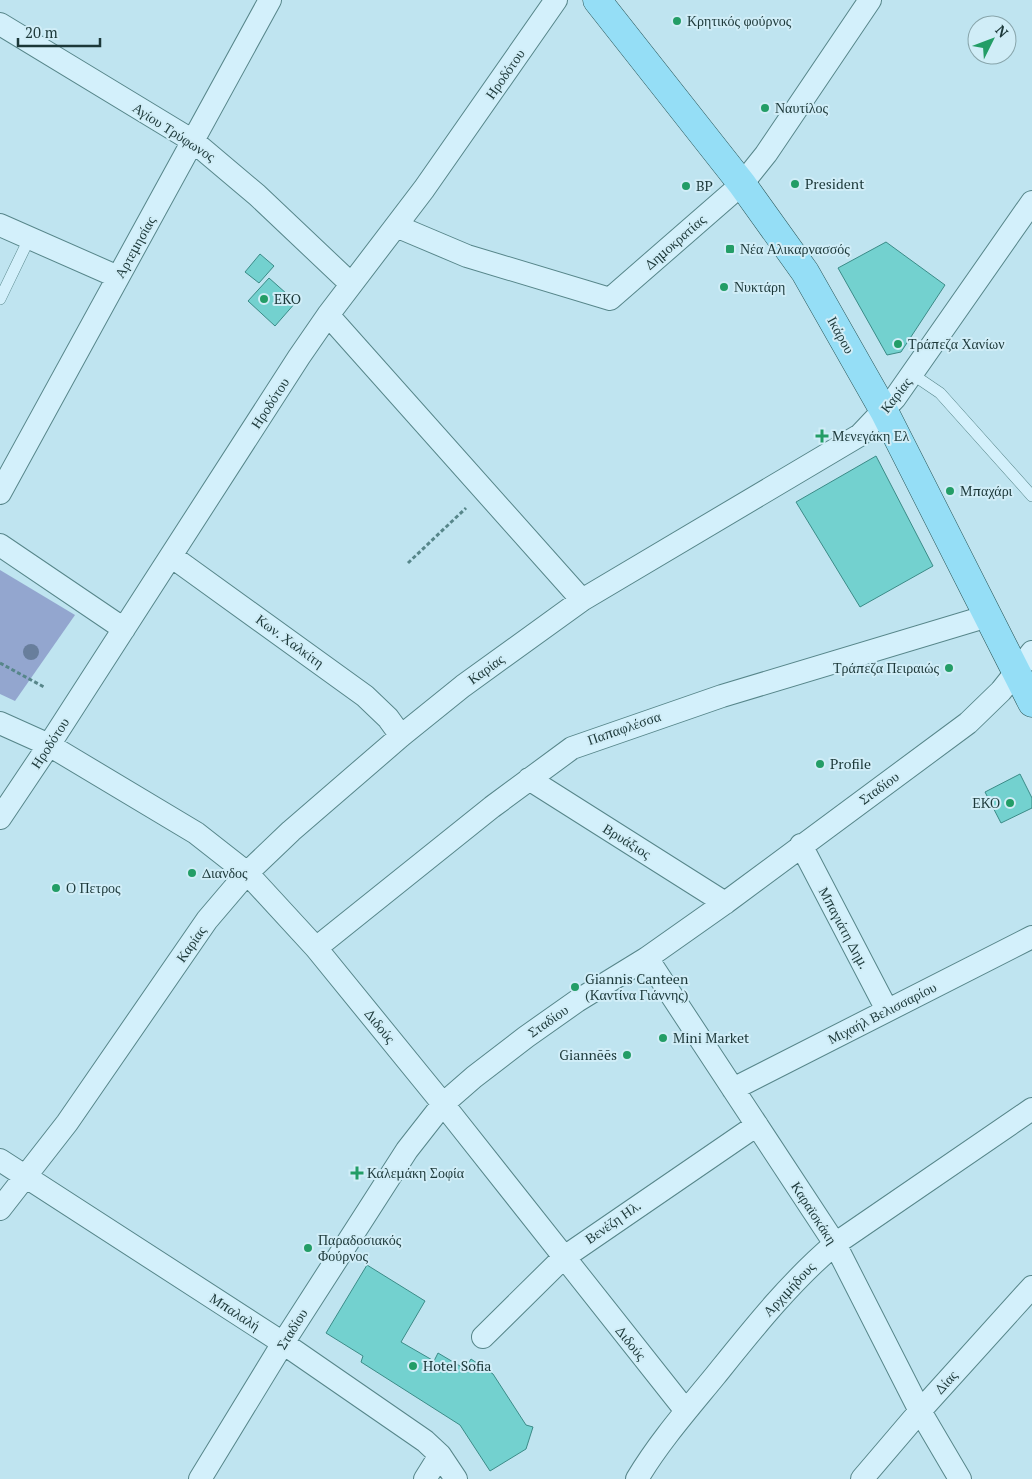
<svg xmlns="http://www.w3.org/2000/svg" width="1032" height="1479" font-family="'PT Serif',serif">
<rect width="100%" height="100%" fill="#bfe4f0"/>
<path fill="#93a6cf" d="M0 570 75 615 15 701 0 694Z"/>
<path fill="#73d1cf" stroke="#3b8b87" d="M886 242 945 285 901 352 887 355 838 268Z
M260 254 274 266 259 283 245 272Z
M269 278 296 302 275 326 248 301Z
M876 456 933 566 860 607 796 502Z
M1020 774 1032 798V808L1001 823 985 792Z
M367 1265 425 1301 401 1342 434 1361 438 1353 465 1369 471 1359 493 1374 526 1425 533 1427 526 1449 490 1471 460 1425 361 1362 363 1356 326 1333Z"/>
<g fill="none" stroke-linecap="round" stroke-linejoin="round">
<g stroke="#57868a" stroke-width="12">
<path id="service" d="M0 299 29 239
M912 374 940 393 1032 496"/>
</g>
<g stroke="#57868a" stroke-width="24">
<path id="minor" d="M0 24 193 141 257 195 351 284
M0 225 118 277
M396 226 467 256 610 299 742 184 766 154 870 0
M328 315 582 600
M0 493 270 0
M0 545 124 629
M171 556 365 696 388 718 401 736
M0 723 49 745 196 833 247 873 316 948 443 1104 686 1411
M529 779 725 903
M0 818 49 745 299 357 328 315 424 189 556 0
M801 845 887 1010
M316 948 492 807 572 748 722 696 988 616
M647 958 835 1244 920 1411 960 1479
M733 1089 1032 937
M0 1160 283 1343 425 1441 440 1455 456 1479
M0 1209 67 1123 207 920 247 873 291 831 401 736 463 686 582 600 860 435 895 398 1032 202
M483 1337 563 1258 757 1125
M200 1479 283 1343 407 1150 443 1104 474 1077 526 1037 577 1001 647 958 725 903 968 723 1001 691 1032 652
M425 1479 440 1455
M637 1479C659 1442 688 1409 715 1376 752 1330 789 1283 835 1244L1032 1109
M862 1479 920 1411 1032 1287"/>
</g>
<g stroke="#2b5758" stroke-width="29">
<path id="primary" d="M597 0 742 184 805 272 884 411 1032 703"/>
</g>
<path stroke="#57868a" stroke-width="3" stroke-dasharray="4 2.5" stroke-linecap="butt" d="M408 563 466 508
M0 663 44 687"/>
<use href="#service" stroke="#d3f0fb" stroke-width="11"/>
<use href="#minor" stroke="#d3f0fb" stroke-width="22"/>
<use href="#primary" stroke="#95def6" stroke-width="28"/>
</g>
<circle fill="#687e9c" cx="31" cy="652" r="8"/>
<g fill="#239d66" stroke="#d0edf7" stroke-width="2">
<circle cx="677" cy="21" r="5"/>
<circle cx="765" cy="108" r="5"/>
<circle cx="795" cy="184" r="5"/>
<circle cx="686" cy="186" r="5"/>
<rect x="725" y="244" width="10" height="10" rx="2.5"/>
<circle cx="724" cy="287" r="5"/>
<circle cx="264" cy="299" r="5"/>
<circle cx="898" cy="344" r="5"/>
<path d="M819.5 428.5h5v5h5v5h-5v5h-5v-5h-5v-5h5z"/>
<circle cx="950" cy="491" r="5"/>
<circle cx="949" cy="668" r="5"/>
<circle cx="820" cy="764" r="5"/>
<circle cx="1010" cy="803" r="5"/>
<circle cx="192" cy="873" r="5"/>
<circle cx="56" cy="888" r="5"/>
<circle cx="575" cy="987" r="5"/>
<circle cx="663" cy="1038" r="5"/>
<circle cx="627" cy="1055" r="5"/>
<path d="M354.5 1165.5h5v5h5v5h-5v5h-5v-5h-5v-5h5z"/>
<circle cx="308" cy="1248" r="5"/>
<circle cx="413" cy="1366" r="5"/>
</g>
<g text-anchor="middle" stroke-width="4" stroke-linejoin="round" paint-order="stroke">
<g font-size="14" fill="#1c3839" stroke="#d0edf7" text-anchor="start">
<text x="687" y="26">Κρητικός φούρνος</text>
<text x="775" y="113">Ναυτίλος</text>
<text x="805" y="189">President</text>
<text x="696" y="191">BP</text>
<text x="740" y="254">Νέα Αλικαρνασσός</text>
<text x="734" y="292">Νυκτάρη</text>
<text x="274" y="304">EKO</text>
<text x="908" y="349">Τράπεζα Χανίων</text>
<text x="832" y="441">Μενεγάκη Ελ</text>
<text x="960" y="496">Μπαχάρι</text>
<text x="939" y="673" text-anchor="end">Τράπεζα Πειραιώς</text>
<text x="830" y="769">Profile</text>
<text x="1000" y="808" text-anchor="end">ΕΚΟ</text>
<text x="202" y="878">Διανδος</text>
<text x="66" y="893">Ο Πετρος</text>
<text x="585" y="984">Giannis Canteen<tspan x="585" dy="16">(Καντίνα Γιάννης)</tspan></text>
<text x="673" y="1043">Mini Market</text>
<text x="617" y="1060" text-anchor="end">Giannēēs</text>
<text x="367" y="1178">Καλεμάκη Σοφία</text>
<text x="318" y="1245">Παραδοσιακός<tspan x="318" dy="16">Φούρνος</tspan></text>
<text x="423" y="1371">Hotel Sofia</text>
</g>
<g font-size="14" fill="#1c3839" stroke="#d0edf7">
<text transform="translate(505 74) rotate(-55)" y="5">Ηροδότου</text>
<text transform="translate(174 132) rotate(33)" y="5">Αγίου Τρύφωνος</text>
<text transform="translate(675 242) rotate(-41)" y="5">Δημοκρατίας</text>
<text transform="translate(135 247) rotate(-61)" y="5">Αρτεμησίας</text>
<text transform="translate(841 335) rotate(61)" y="5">Ικάρου</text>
<text transform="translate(896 395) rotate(-52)" y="5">Καρίας</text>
<text transform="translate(270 403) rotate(-57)" y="5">Ηροδότου</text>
<text transform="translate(290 641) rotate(36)" y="5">Κων. Χαλκίτη</text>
<text transform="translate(486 669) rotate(-36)" y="5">Καρίας</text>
<text transform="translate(624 728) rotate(-19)" y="5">Παπαφλέσσα</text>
<text transform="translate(50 743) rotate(-57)" y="5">Ηροδότου</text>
<text transform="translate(879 788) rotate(-36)" y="5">Σταδίου</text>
<text transform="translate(627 841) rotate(32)" y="5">Βρυάξιος</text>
<text transform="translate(844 928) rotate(62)" y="5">Μπαγιάτη Δημ.</text>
<text transform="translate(191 944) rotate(-55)" y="5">Καρίας</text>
<text transform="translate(882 1013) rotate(-27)" y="5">Μιχαήλ Βελισσαρίου</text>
<text transform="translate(548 1021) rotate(-35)" y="5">Σταδίου</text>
<text transform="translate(380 1026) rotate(51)" y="5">Διδούς</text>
<text transform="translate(814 1213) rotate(57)" y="5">Καραϊσκάκη</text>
<text transform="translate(613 1222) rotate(-35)" y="5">Βενέζη Ηλ.</text>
<text transform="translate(789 1289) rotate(-47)" y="5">Αρχιμήδους</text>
<text transform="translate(235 1312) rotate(33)" y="5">Μπαλαλή</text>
<text transform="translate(292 1329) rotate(-58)" y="5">Σταδίου</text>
<text transform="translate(631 1343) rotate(51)" y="5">Διδούς</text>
<text transform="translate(946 1382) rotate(-48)" y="5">Δίας</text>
</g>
</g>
<g transform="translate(992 40) rotate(48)"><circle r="24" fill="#d0edf7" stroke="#88a5ab"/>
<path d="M0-4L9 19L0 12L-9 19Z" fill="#239d66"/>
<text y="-8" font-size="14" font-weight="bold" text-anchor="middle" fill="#1c3839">N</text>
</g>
<path d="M18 38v8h82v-8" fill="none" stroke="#1c3839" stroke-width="2.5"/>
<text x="25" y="38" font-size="15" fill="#1c3839" stroke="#d0edf7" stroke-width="4" paint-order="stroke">20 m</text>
</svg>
